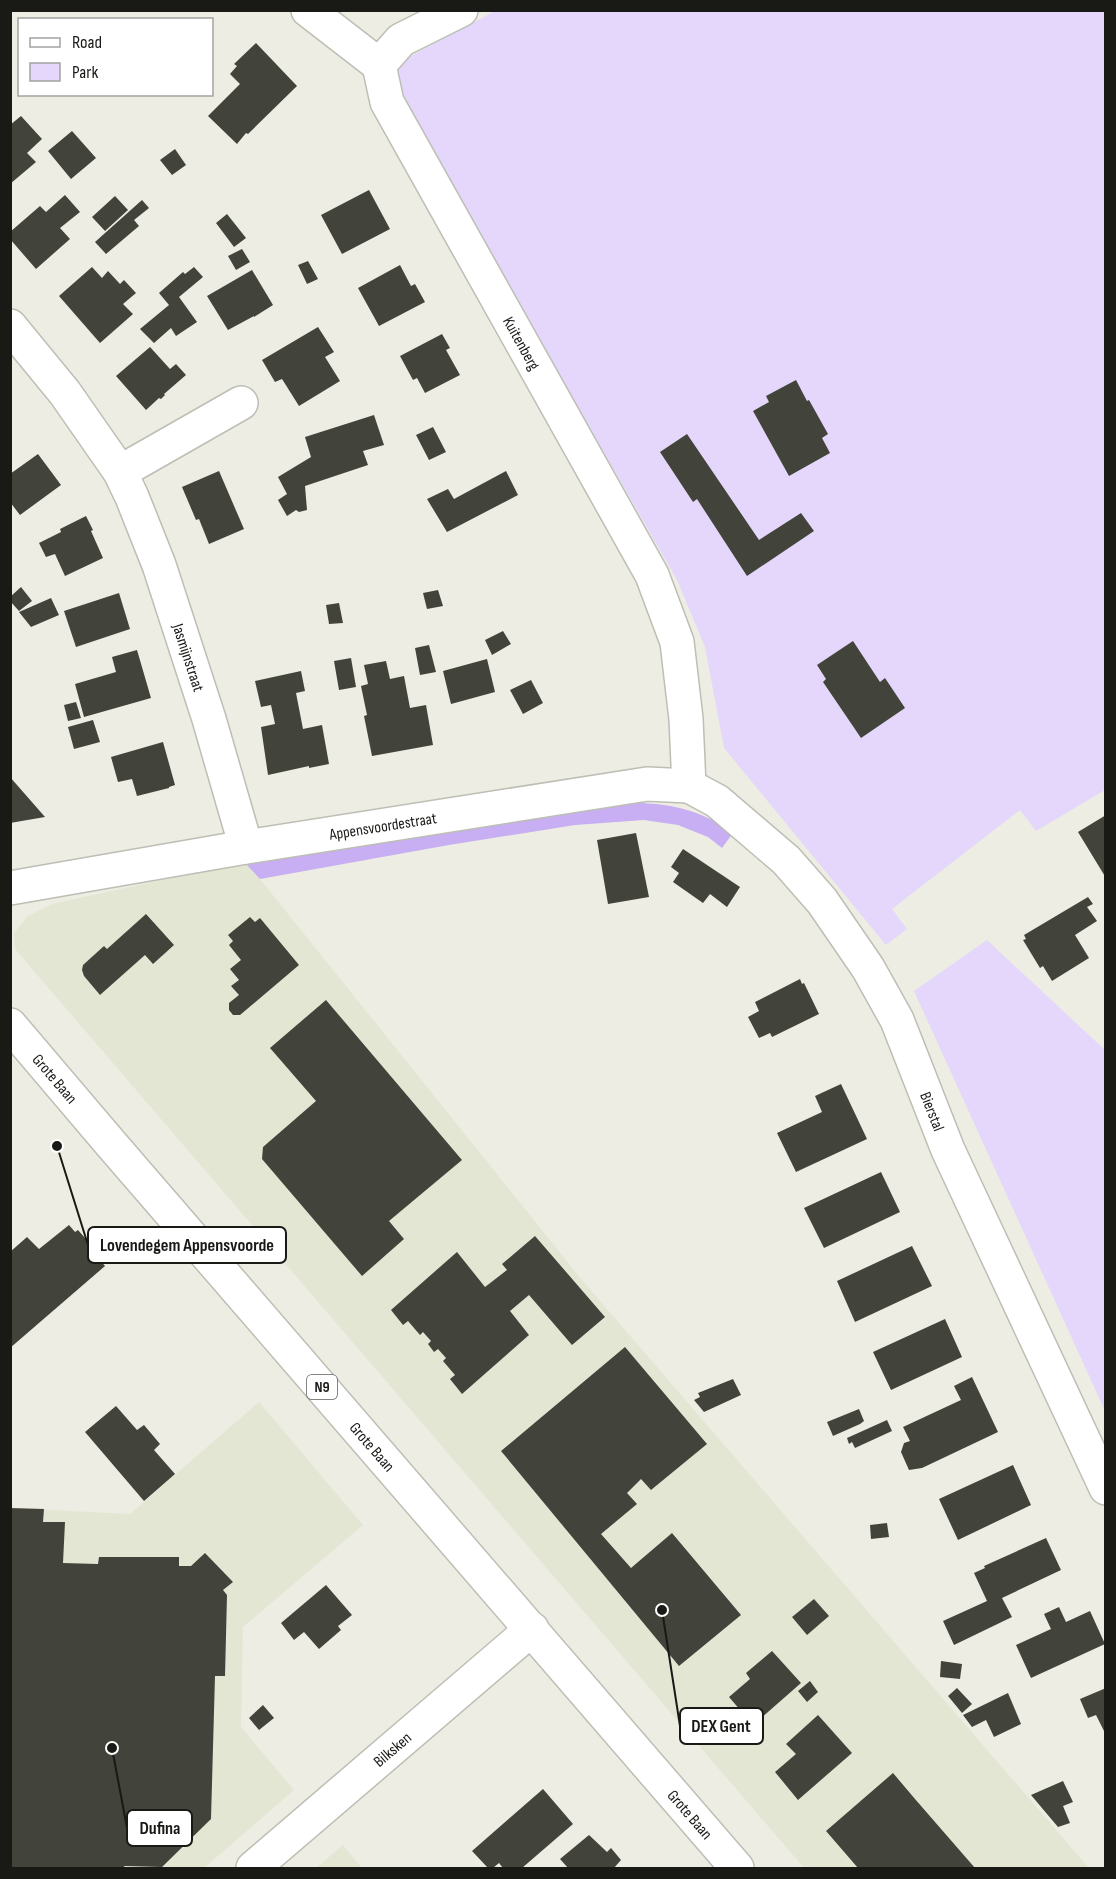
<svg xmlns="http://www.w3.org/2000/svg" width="1116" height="1879" font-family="'Sofia Sans Condensed',sans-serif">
<rect width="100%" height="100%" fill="#edede3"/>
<path fill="#e4e6d4" d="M244 862 260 879 582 1280 1089 1868H804L15 949 14 933 28 916 52 904Z
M259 1402 363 1525 243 1627 241 1727 294 1790 204 1868H11V1508L130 1514Z
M343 1845 362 1868H316Z"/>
<path fill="#e4d7fb" d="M495 11H1105V790L1036 831 1020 810 892 909 907 929 886 945 724 748 705 647 677 580 385 70Z
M987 940 1105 1050V1411L914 991Z"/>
<path fill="#c8aef3" d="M626 802C668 804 697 807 733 833L722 848 708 837 678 825 644 820 575 825 449 845 260 879 244 862Z"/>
<path fill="#42433a" d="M256 43 297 86 248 134 246 133 237 144 208 116 240 84 230 74 237 66 234 64Z
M21 116 42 139 27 153 36 162 10 184V125Z
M72 131 96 158 71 179 48 151Z
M175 149 186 165 172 175 160 160Z
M369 190 390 229 342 254 321 215Z
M65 195 80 212 60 228 70 239 36 269 10 239V232L40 206 46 212Z
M115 196 128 210 105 231 92 217Z
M142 200 149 208 134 220 139 226 106 254 95 242Z
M227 214 246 238 234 247 216 223Z
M242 249 250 262 236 270 228 256Z
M308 261 318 279 307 284 298 265Z
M400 265 411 286 415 284 425 302 379 326 358 288Z
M92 267 102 278 108 271 120 284 124 280 136 293 123 304 133 314 100 343 59 296Z
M194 267 203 277 179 297 197 322 176 336 171 328 154 343 140 329 169 305 159 293 183 272 185 274Z
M252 270 273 305 254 317V316L228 330 207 296Z
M318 327 334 352 325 357 340 381 299 406 282 379 275 382 262 360Z
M442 334 450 348 446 350 460 375 425 393 417 378 413 380 400 356Z
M150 347 170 369 176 364 186 375 164 394 165 395 161 399 159 398 146 410 116 376Z
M796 380 807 401 809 400 828 434 822 438 830 453 789 476 753 411 769 402 766 396Z
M374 415 384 445 363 451 368 465 305 486 307 510 299 512 296 510 287 516 278 500 287 494 278 477 311 457 305 437Z
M433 427 446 452 429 460 416 435Z
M687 434 759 540 801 513 814 531 747 576 697 499 693 502 660 452Z
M38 454 61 485 20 515 10 502V474Z
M219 471 244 529 209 544 199 519 196 520 182 487Z
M506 471 518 495 447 532 427 499 448 489 454 499Z
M86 516 93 530 91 531 103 558 65 576 55 554 46 557 39 543 61 532 60 529Z
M21 587 32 601 19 611 10 601V597Z
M438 590 443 606 427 609 423 593Z
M119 593 130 629 76 647 64 611Z
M51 598 59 615 31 627 19 612Z
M339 603 343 623 329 624 326 605Z
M503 631 511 644 492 655 485 640Z
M853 641 880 682 885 678 905 708 861 738 823 682 826 679 817 665Z
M429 645 436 672 420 675 415 648Z
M137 650 151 698 84 717 75 684 116 672 112 657Z
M351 658 356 687 339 690 334 661Z
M487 659 495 692 451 704 443 671Z
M386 661 390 679 404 676 410 708 426 705 433 745 372 756 364 716 367 715 361 686 368 684 364 665Z
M301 671 305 691 296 693 303 729 322 725 329 764 309 768V766L268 775 261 727 275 724 271 705 261 707 255 681Z
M531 680 543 703 523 714 510 690Z
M76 702 81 718 68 721 64 705Z
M93 720 100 742 74 749 68 727Z
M163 742 175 785 169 787V788L137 796 132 779 118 782 111 757Z
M10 777 45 817 10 823Z
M1106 815V878L1078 832Z
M636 833 649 897 608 904 597 840Z
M683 849 740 887 727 907 710 894 703 903 673 882 679 873 671 867Z
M1088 897 1093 904 1087 907 1097 921 1075 935 1089 958 1052 981 1043 966 1040 968 1023 940 1026 939 1024 935Z
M146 914 174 945 153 964 145 955 100 995 84 976 82 970 83 965 104 946 107 949Z
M250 917 255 922 260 918 299 965 240 1015H233L229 1010V1003L239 995 231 986 239 980 230 969 241 960 229 945 233 941 228 935Z
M800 979 802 984 804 983 819 1014 772 1037 770 1033 759 1038 748 1017 759 1011 755 1002Z
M326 1000 462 1160 389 1221 404 1239 362 1276 262 1159 263 1147 316 1101 270 1048Z
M841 1084 867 1139 796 1172 777 1133 822 1112 815 1096Z
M881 1172 900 1212 824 1248 804 1208Z
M69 1225 75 1232 78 1230 93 1247 91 1250 105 1266 10 1348V1252L27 1237 39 1249Z
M535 1236 605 1317 572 1345 529 1295 510 1311 529 1335 462 1394 450 1379 455 1375 443 1361 446 1358 438 1349 434 1352 428 1344 431 1341 423 1332 420 1335 408 1321 403 1325 391 1310 457 1252 485 1287 507 1270 502 1264Z
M912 1246 932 1286 855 1322 837 1281Z
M945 1319 962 1357 891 1390 873 1352Z
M625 1347 707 1444 651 1490 641 1479 627 1493 637 1504 601 1534 631 1568 672 1533 741 1615 679 1666 501 1451Z
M972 1377 998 1432 922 1468 909 1470 901 1452 904 1443 910 1441 903 1427 961 1400 954 1386Z
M733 1379 741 1395 704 1412 694 1400 700 1397 698 1393Z
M116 1406 137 1430 144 1425 160 1444 154 1450 175 1474 144 1501 85 1432Z
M859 1409 864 1421 860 1424 833 1436 827 1422Z
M887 1420 892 1431 855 1448 852 1442 849 1444 847 1438Z
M1013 1465 1031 1505 958 1540 939 1499Z
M10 1508 44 1509 43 1522H65L63 1563 98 1564 99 1557H179V1566H191L205 1553 233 1582 223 1590 227 1595 225 1676H215L211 1819 162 1867 125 1866 122 1868H10Z
M887 1523 889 1537 871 1539 870 1525Z
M1046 1538 1061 1570 1002 1598 1012 1617 954 1645 943 1621 987 1601 974 1573 985 1568 984 1566Z
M326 1585 352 1615 338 1626 341 1630 319 1649 304 1632 294 1640 281 1623Z
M814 1599 829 1616 807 1635 792 1617Z
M1059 1607 1066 1622 1090 1611 1105 1644 1031 1678 1016 1645 1051 1629 1044 1614Z
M772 1651 801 1683 753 1725 729 1697 750 1679 746 1673Z
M941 1661 962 1664 960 1679 940 1677Z
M810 1681 818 1692 807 1702 798 1691Z
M957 1688 972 1704 962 1713 948 1696Z
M1106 1688V1735L1096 1715 1088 1718 1080 1699Z
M1008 1693 1021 1724 994 1737 986 1720 972 1727 963 1715Z
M263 1705 274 1718 259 1730 249 1718Z
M818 1715 852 1753 798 1800 775 1772 796 1754 786 1744Z
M893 1773 915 1799 975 1868H858L826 1831Z
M1063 1781 1073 1802 1063 1806 1070 1823 1058 1827 1031 1795Z
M543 1789 573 1824 522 1868H503L499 1863 493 1868H488L472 1851Z
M589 1835 607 1852 611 1848 621 1860 614 1868H568L560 1859Z"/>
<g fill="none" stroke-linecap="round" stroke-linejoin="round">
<g stroke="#bdbeb4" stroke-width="36">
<g id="minor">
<path d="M308 10 379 65"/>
<path id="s1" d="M10 326 65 393 120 472 132 497 159 565 209 719 246 847"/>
<path d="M120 472 241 403"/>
<path id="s2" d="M689 786 717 801 786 860 822 901 868 968 897 1020 948 1150 1106 1488"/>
<path id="s3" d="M10 888 246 847 647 784 689 786 686 719 677 642 652 575 387 102 379 65 401 40 461 10"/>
<path id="s4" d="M253 1868 532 1629"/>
</g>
</g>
<g stroke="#bdbeb4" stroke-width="36">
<g id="major">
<path id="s5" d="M10 1025 112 1145 737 1868"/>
</g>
</g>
<use href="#minor" stroke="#fff" stroke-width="33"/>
<use href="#major" stroke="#fff" stroke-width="33"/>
</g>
<g text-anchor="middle" stroke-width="6" stroke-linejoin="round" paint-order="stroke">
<rect fill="#fff" stroke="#5e5e5c" stroke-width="1.5" x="307" y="1375" width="30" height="24" rx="4.5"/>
<g font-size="15" font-weight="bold" fill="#191916">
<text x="322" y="1392">N9</text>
</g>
<g font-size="16" fill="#191916" stroke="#fff">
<text transform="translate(522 343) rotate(61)" y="6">Kuitenberg</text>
<text dy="6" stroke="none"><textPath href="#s1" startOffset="381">Jasmijnstraat</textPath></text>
<text dy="6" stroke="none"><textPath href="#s3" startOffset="378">Appensvoordestraat</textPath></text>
<text dy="6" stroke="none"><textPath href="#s5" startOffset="70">Grote Baan</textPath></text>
<text dy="6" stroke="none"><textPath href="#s2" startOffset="416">Bierstal</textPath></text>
<text dy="6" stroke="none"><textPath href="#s5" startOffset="556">Grote Baan</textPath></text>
<text dy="6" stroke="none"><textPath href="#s4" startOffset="183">Bilksken</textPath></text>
<text dy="6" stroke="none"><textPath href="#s5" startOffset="1042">Grote Baan</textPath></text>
</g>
</g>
<path fill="none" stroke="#191916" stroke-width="2" d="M57 1146L88 1245M662 1610L680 1726M112 1748L127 1828"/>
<g fill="#191916" stroke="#fff" stroke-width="2">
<circle cx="57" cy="1146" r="6"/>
<circle cx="662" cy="1610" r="6"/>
<circle cx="112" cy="1748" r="6"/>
</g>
<g fill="#fff" stroke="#191916" stroke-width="2">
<rect x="88" y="1227" width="198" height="36" rx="6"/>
<rect x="680" y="1708" width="83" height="36" rx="6"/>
<rect x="127" y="1810" width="65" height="36" rx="6"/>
</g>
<g font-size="18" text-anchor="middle" font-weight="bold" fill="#191916">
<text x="187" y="1251">Lovendegem Appensvoorde</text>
<text x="721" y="1732">DEX Gent</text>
<text x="160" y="1834">Dufina</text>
</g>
<rect width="1116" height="1879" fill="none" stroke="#191916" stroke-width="24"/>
<rect x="18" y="18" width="195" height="78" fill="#ffffff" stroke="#a3a3a2" stroke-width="1.5"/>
<rect x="30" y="38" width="30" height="9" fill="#ffffff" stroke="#a3a3a2" stroke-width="1.5"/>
<text x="72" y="48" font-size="18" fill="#191916">Road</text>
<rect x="30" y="63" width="30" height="18" fill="#e4d7fb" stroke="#a3a3a2" stroke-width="1.5"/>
<text x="72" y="78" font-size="18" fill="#191916">Park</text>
</svg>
